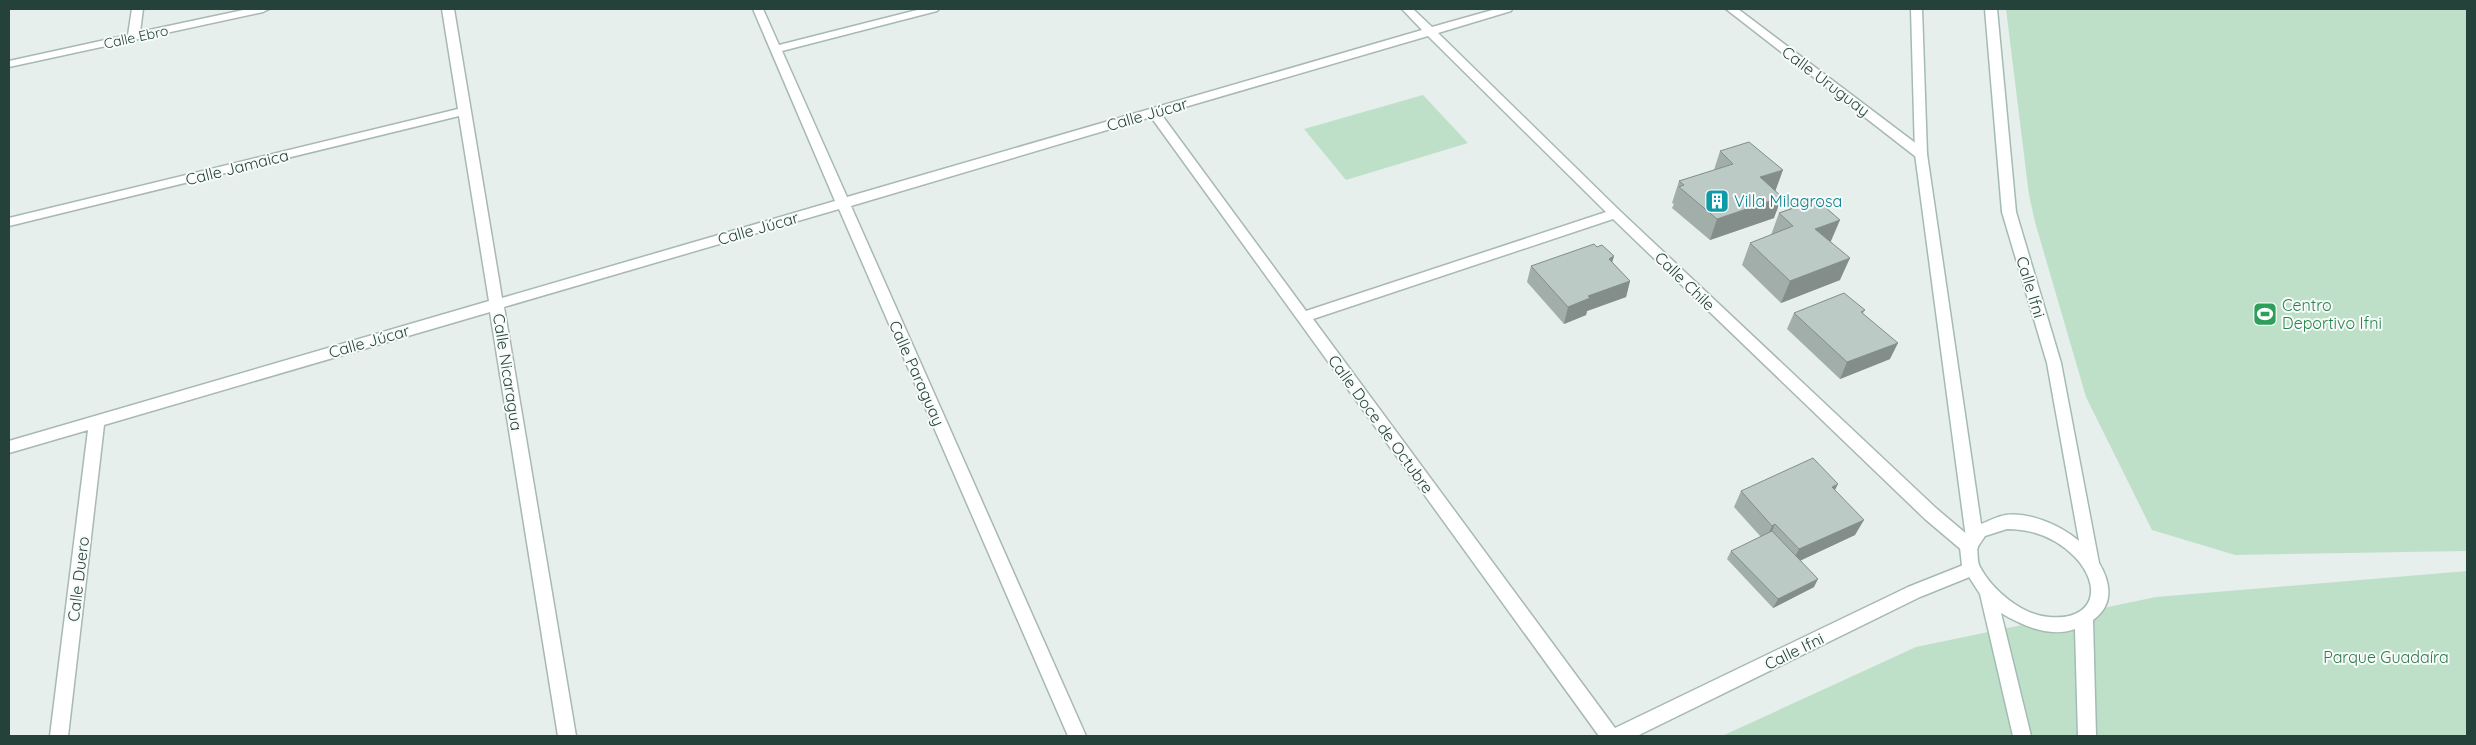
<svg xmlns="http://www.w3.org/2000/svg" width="2476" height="745" font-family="Quicksand,sans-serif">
<rect width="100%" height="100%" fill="#e6efeb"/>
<path fill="#bfe0c8" d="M2006 9H2467V551L2235 555 2152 530 2086 397 2035 222 2029 195Z
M1423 95 1468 143 1346 180 1304 129Z
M2467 571V736H1722L1916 647 2156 597Z"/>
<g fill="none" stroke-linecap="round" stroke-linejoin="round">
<g stroke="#a8b8b2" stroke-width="3">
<path id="street" d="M132 9H143L140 32 248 9H269L263 12 9 67V61L128 35Z
M442 9H454L502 298 835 201 753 9H763L779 45 921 9H939L937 11 782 51 847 197 1422 30 1402 9H1413L1432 27 1496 9H1512L1511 11 1438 33 1620 211 1937 509 1976 542 1978 547 1976 552 1970 554 1964 552 1925 519 1613 219 1313 319 1615 728 1908 587 1971 562 1977 564 1980 569 1977 574 1920 597 1637 736H1599L1151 117 851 206 1086 736H1068L839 209 504 307 576 736H558L490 312 104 425 68 736H50L88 430 9 453V441L489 301 459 116 9 226V218L458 109ZM1428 36 1606 212 1306 311 1161 114Z
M1726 9H1738L1926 151 1927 154 1926 157H1916Z"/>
</g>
<g stroke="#a4bbb3" stroke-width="3">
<path id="secondary" d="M1911 9H1922L1927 154 1981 524C1989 521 1998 516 2006 515 2031 512 2061 526 2079 541L2047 363 2002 212 1985 9H1997L2016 212 2061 363 2099 563C2111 583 2114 605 2093 620L2096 736H2078L2075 629C2050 638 2023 626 2001 613L2031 736H2013L1980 594 1962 566 1960 547 1966 538 1915 154ZM2007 529C2033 529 2056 538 2075 557 2104 588 2093 621 2049 617 2022 615 1992 590 1980 567 1977 562 1978 554 1977 548L1985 536Z"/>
</g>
<use href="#street" fill="#fff" fill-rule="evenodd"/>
<use href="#secondary" fill="#fff" fill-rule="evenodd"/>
</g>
<path fill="#a1aea9" d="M1720 151 1776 191 1774 218 1710 240 1672 208 1674 204 1672 203 1679 181 1714 170Z
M1790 205 1831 241 1840 280 1781 303 1742 265 1750 243 1771 235 1779 213 1789 209Z
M1597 247 1614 256 1612 262 1630 281 1626 297 1587 311 1586 315 1564 324 1527 282 1531 266Z
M1865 310 1863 313 1890 359 1840 379 1787 329 1794 313Z
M1835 490 1855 535 1801 560 1814 587 1773 608 1727 559 1731 551 1761 537 1734 507 1741 491Z"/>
<path fill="#838d89" d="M1783 170 1775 192 1760 177Z
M1782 197 1774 218 1710 240 1717 219Z
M1840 220 1831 241 1806 250 1815 229Z
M1614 256 1609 273V259Z
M1850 258 1840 280 1781 303 1790 281Z
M1630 281 1626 297 1587 311 1586 315 1564 324 1568 307 1588 296Z
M1898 343 1890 359 1840 379 1847 362Z
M1838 484 1830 500 1832 487Z
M1864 520 1855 535 1791 565 1799 549Z
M1775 524 1768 540 1765 541 1772 526Z
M1818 579 1814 587 1773 608 1778 599Z"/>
<path fill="#bbcac4" stroke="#838d89" d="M1749 142 1783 170 1760 177 1782 197 1717 219 1679 187 1684 185 1679 181 1733 164 1720 151Z
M1809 199 1811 202 1793 208 1790 205Z
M1817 200 1840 220 1815 229 1850 258 1790 281 1750 243 1793 226 1779 213Z
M1594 244 1597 247 1602 245 1614 256 1609 259 1630 281 1588 296 1590 298 1568 307 1531 266Z
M1844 293 1865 310 1861 312 1898 343 1847 362 1794 313Z
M1813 458 1838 484 1832 487 1864 520 1799 549 1775 524 1772 526 1741 491Z
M1772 531 1818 579 1778 599 1731 551Z"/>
<defs>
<g id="building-square" transform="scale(1.25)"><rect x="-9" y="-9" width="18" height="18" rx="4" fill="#0f9aa8" stroke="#f7fbf9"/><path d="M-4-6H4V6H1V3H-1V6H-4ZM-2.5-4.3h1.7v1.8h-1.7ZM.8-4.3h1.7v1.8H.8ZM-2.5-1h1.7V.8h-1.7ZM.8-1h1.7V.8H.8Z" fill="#fff"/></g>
<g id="stadium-square" transform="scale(1.25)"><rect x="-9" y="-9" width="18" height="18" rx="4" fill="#2e9e5b" stroke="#f7fbf9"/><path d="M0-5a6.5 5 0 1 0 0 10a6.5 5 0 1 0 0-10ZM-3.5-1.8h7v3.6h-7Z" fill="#fff"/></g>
</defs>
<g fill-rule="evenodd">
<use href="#building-square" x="1717" y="201"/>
<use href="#stadium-square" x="2265" y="314"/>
</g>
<g text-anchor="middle" stroke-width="4" stroke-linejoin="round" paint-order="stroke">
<g font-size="14" fill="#24423a" stroke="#f7fbf9">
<text transform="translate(136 37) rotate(-12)" y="5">Calle Ebro</text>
</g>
<g font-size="16" fill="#24423a" stroke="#f7fbf9">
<text transform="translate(1826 81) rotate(37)" y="6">Calle Uruguay</text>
<text transform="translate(1147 114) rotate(-16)" y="6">Calle Júcar</text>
<text transform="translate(237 167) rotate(-14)" y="6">Calle Jamaica</text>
<text transform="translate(758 228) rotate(-16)" y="6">Calle Júcar</text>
<text transform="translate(1685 281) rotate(44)" y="6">Calle Chile</text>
<text transform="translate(2031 287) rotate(73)" y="6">Calle Ifni</text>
<text transform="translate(369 341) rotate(-16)" y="6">Calle Júcar</text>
<text transform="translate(508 372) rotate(81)" y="6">Calle Nicaragua</text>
<text transform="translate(917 373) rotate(66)" y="6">Calle Paraguay</text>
<text transform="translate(1381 424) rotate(54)" y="6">Calle Doce de Octubre</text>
<text transform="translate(78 579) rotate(-83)" y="6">Calle Duero</text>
<text transform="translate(1794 651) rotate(-26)" y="6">Calle Ifni</text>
</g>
<g font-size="16" fill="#0d838f" stroke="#f7fbf9" text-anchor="start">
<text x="1734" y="207">Villa Milagrosa</text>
</g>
<g font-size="16" fill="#27864d" stroke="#f7fbf9" text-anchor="start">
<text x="2282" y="311">Centro<tspan x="2282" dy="18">Deportivo Ifni</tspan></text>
</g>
<g font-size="16" fill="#2d7a4b" stroke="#f7fbf9">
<text x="2386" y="663">Parque Guadaíra</text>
</g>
</g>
<rect width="2476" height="745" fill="none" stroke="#24423a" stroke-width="20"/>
</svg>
